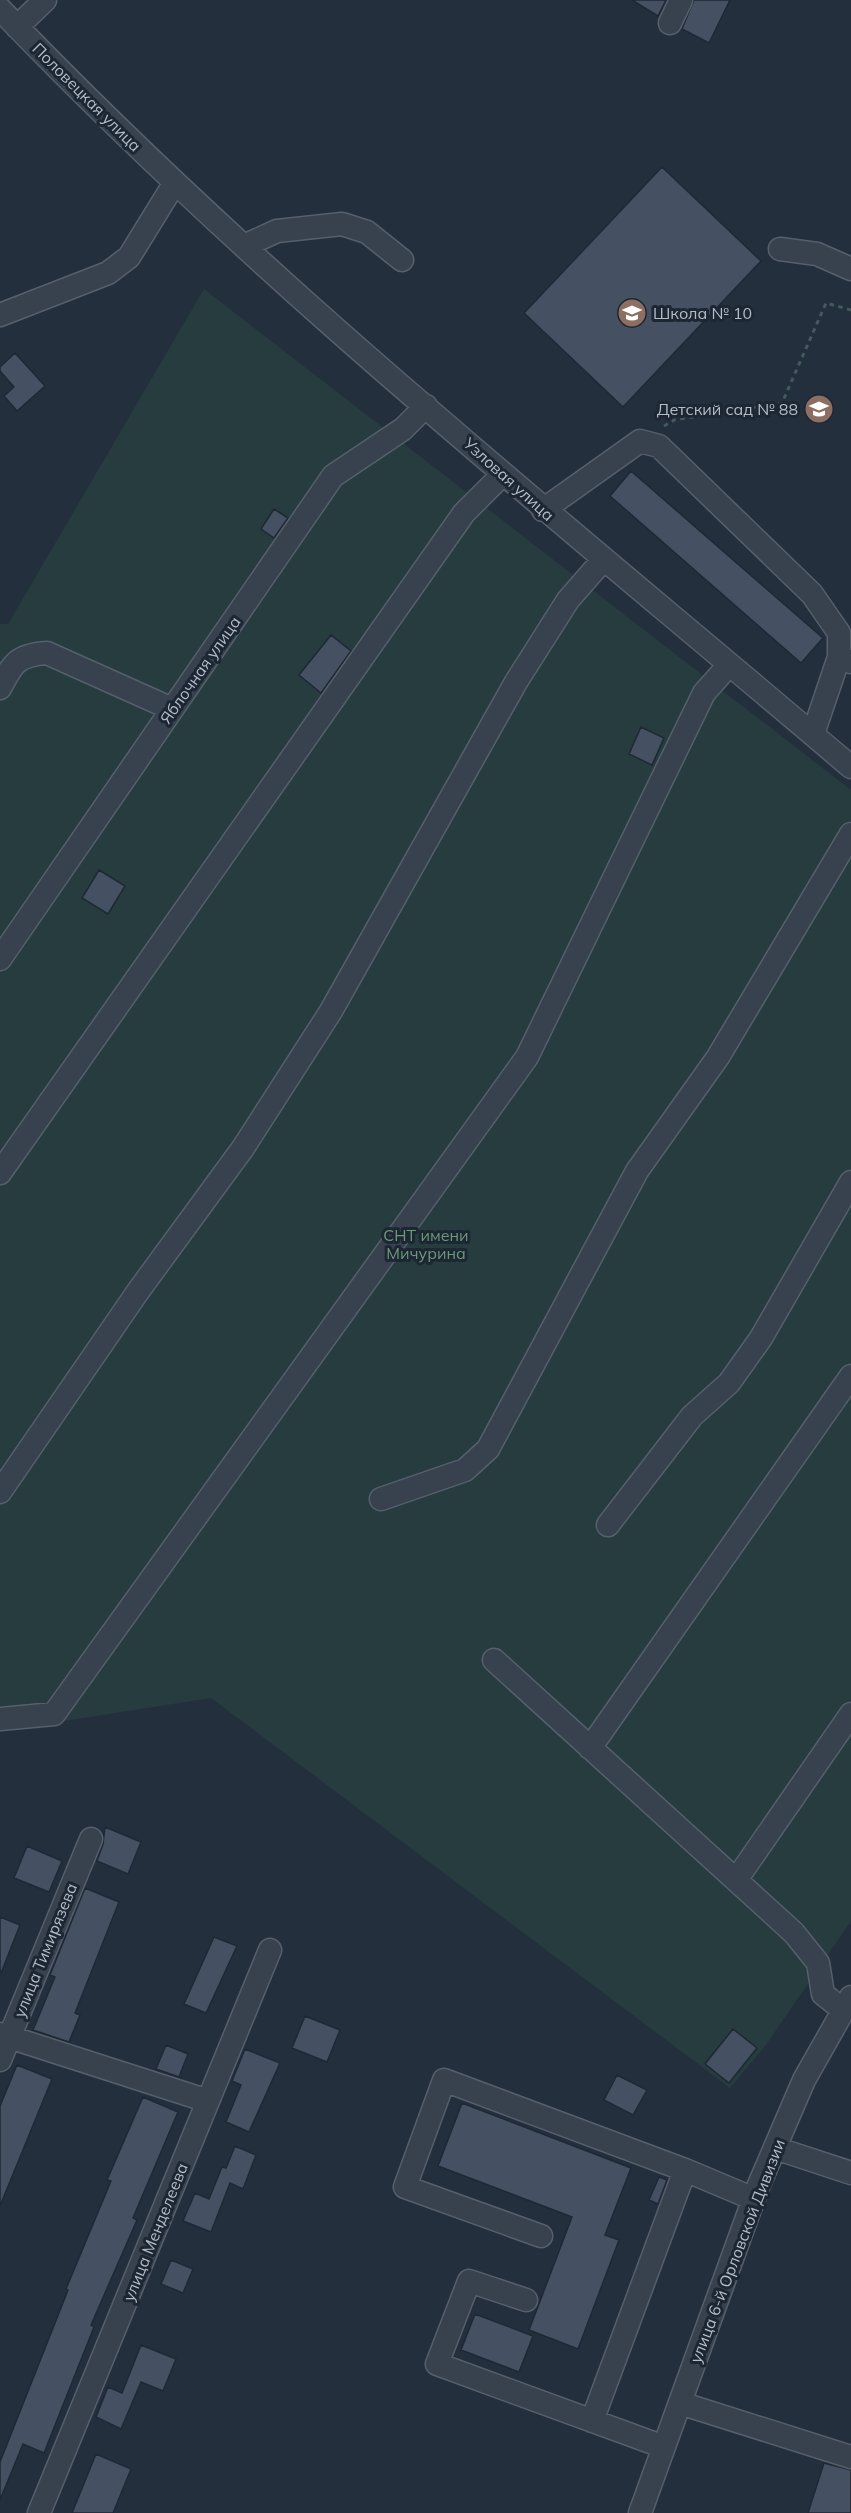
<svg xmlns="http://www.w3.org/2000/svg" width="851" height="2513" font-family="Mulish,sans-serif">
<rect width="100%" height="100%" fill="#242f3e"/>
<path fill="#263c3f" d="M204 289 851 790V1921L766 2045 730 2088 211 1698 0 1731V624H8Z"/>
<path fill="#455162" stroke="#1f2835" stroke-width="1.5" d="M632 0H666L658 16Z
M694 0H730L709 43 682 29Z
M662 167 761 261 623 407 524 313Z
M15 353 45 386 17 411 4 396 14 387 0 371V367Z
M631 471 823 638 801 663 610 496Z
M274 509 288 518 274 538 261 529Z
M331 635 351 651 321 693 299 675Z
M641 727 664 738 652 765 629 754Z
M99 870 125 886 108 914 82 898Z
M105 1827 141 1842 128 1874 97 1861 103 1844Z
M27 1846 62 1861 49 1892 14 1878Z
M85 1888 119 1902 75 2013 80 2015 69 2042 33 2030 55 1977 50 1975Z
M0 1917 20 1925 1 1973H0Z
M214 1937 237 1946 206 2013 184 2004Z
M305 2016 340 2030 327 2062 292 2048Z
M733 2029 757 2048 729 2083 705 2064Z
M166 2045 188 2054 179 2077 156 2069Z
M245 2049 280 2063 249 2132 226 2122 241 2085 232 2081Z
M17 2065 52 2079 0 2206V2106Z
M617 2075 647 2090 633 2115 604 2100Z
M143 2097 178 2112 133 2218 137 2220 91 2325 94 2327 44 2453 23 2444 0 2500V2462L68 2290 66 2289 111 2181 107 2180Z
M462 2103 631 2168 605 2235 619 2240 578 2349 529 2330 572 2217 438 2166Z
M235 2146 256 2155 243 2189 230 2183 211 2232 183 2221 195 2193 209 2199 222 2167 226 2168Z
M659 2177 667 2180 658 2204 649 2200Z
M171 2260 193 2269 183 2293 161 2284Z
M475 2314 533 2336 519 2372 461 2350Z
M141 2345 176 2359 163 2391 141 2382 121 2429 96 2417 108 2387 122 2393Z
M96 2454 131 2469 113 2513H72Z
M824 2463 851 2470V2513H808Z"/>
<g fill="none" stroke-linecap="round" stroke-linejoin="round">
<g stroke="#565f6c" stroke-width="25">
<path id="minor" d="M0 9C263 284 562 521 851 767
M670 23 681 0
M17 27 45 0
M244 246 277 231 342 224 367 232 402 260
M780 249 817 254 851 269
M0 315 108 273 129 257 174 184
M543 510 640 441 659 446 812 594 839 633V657
M0 688C13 663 17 655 47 653L172 709
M813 734 839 657 851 662
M0 959 333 476 403 429 426 406
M0 1173 464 513 503 474
M0 1492 139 1290 243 1148 331 1011 516 682 568 600 603 560
M381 1499 465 1470 488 1449 637 1171 718 1057 851 834
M608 1525 692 1416 729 1383 761 1338 851 1182
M494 1660 794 1933 818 1963 823 1994 843 2010
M0 1719 54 1714 527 1057 704 693 729 665
M590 1748 851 1376
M736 1880 851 1714
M0 2034 208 2101
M0 2060 91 1839
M775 2148 851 2173
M541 2236 405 2187 444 2080 685 2170 754 2199
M526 2300 469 2281 437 2364 664 2447
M680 2403 851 2457
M592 2421 685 2170
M39 2513 270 1950
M640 2513 758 2187 804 2080 851 1997"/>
</g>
<path stroke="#44595c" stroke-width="3" stroke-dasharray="4.5 4.5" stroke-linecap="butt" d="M664 426 674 420 782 403 826 303 851 310"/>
<use href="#minor" stroke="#38414e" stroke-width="22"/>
</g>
<defs>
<g id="school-disc" transform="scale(1.5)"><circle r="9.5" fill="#8d6e63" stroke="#1d2633"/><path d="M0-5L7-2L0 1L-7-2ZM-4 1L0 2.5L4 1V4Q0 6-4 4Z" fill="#fff"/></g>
</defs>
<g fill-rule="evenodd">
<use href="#school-disc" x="632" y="313"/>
<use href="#school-disc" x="819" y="409"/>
</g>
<g text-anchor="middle" stroke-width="6" stroke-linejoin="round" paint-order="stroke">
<g font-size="16" fill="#b4bcc9" stroke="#1d2633">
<text transform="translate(87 97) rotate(45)" y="6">Половецкая улица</text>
<text transform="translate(509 479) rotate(42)" y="6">Узловая улица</text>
<text transform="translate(200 670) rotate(-55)" y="6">Яблочная улица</text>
<text transform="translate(45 1950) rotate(-68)" y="6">улица Тимирязева</text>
<text transform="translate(155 2232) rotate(-68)" y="6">улица Менделеева</text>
<text transform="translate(737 2251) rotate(-69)" y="6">улица 6-й Орловской Дивизии</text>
</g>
<g font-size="16" fill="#b4bcc9" stroke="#1d2633" text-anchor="start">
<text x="653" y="319">Школа № 10</text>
<text x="798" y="415" text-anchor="end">Детский сад № 88</text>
</g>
<g font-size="16" fill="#6b9a76" stroke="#1d2633">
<text x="426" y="1241">СНТ имени<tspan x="426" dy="18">Мичурина</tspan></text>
</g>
</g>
</svg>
